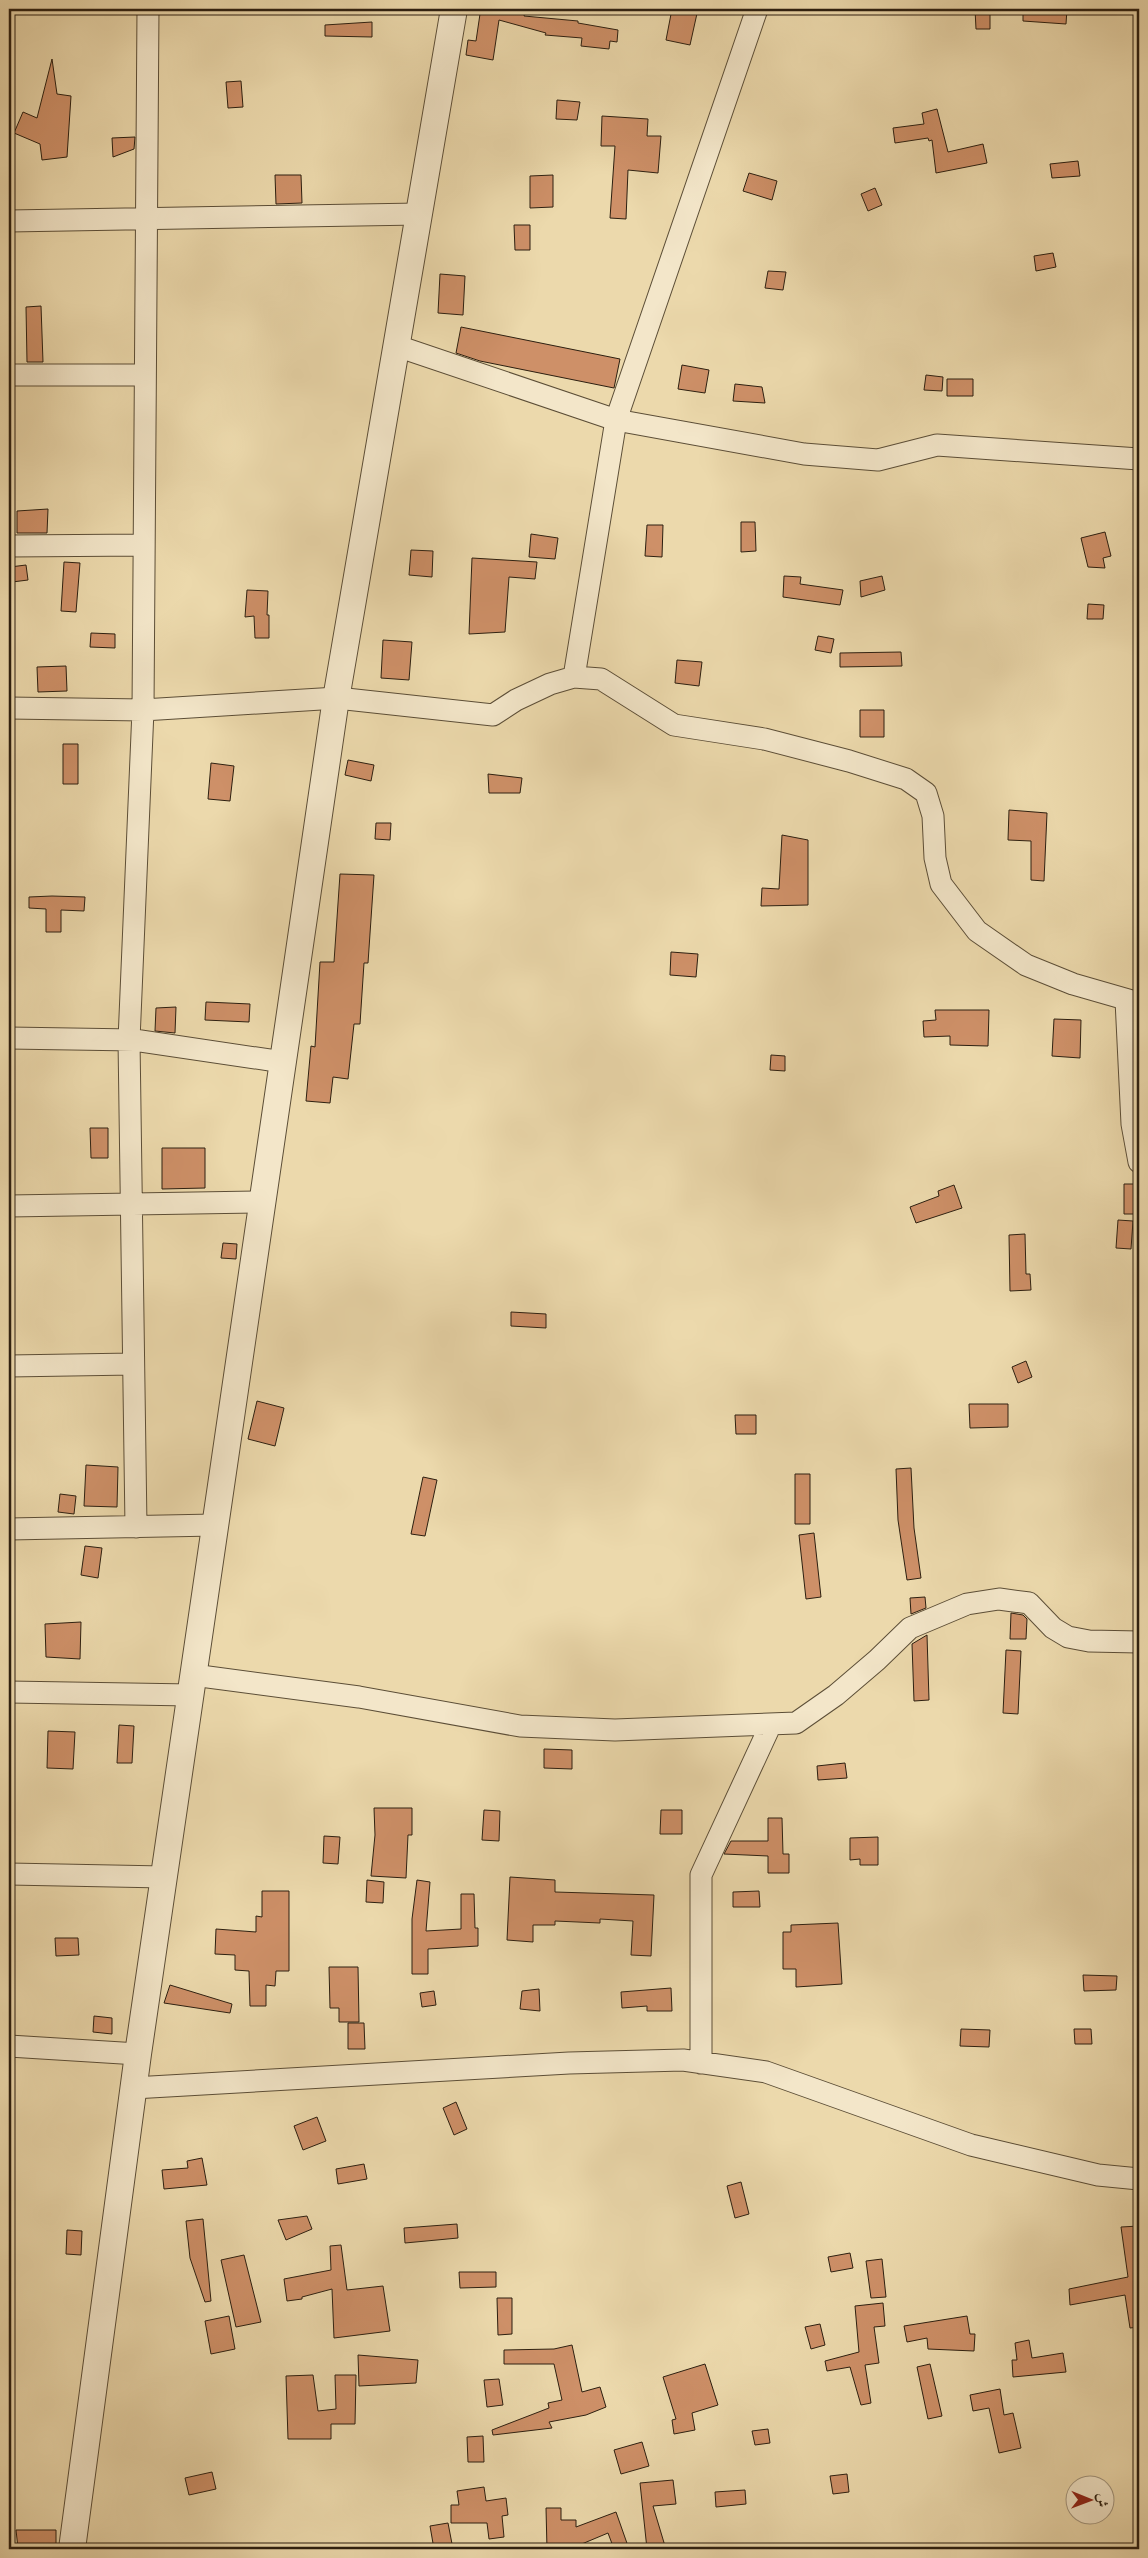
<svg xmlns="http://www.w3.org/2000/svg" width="1148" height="2558" font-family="'IM FELL English',Amiri,serif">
<rect width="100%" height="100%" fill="#ecd9ac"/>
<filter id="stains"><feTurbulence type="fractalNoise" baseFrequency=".004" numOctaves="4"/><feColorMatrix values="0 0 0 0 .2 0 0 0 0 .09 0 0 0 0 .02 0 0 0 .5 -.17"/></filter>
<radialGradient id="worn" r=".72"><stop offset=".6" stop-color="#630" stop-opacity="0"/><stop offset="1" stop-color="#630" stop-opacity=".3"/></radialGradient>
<path fill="#ce9068" stroke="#2c1f10" d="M476 9H514L525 12 524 16 578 21V23L618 30 617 42 610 41 609 49 581 46 582 38 545 35 546 33 499 20 493 60 466 55 468 40 476 41 480 14 475 13Z
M672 9H698L690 45 666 40Z
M975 9H990V29H976Z
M1023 9H1067L1066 24 1023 21Z
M372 22V37L325 36V25Z
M52 59 57 94 71 96 67 157 42 160 40 144 14 133 23 112 37 118Z
M241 81 243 107 228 108 226 82Z
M557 100 580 102 577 120 556 119Z
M937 109 948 152 983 144 987 163 936 173 932 140 929 141 928 138 895 143 893 128 924 124 922 113Z
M602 116 648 119 647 136H661L658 173 628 170 626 219 610 218 615 146H601Z
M135 137 134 149 113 157 112 138Z
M1078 161 1080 176 1052 178 1050 164Z
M749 173 777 181 772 200 743 191Z
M275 175H301L302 203 276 204Z
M553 175V207L530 208V176Z
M875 188 882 205 868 211 861 194Z
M514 225H530V250H515Z
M1053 253 1056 267 1036 271 1034 256Z
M768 271 786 272 783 290 765 288Z
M440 274 465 276 463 315 438 313Z
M41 306 43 362H27L26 307Z
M461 327 620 359 614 388 480 361 456 353Z
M682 365 709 370 705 393 678 389Z
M926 375 943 377 942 391 924 390Z
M947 379H973V396H947Z
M735 384 762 387 765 403 733 401Z
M48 509 47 533H17V511Z
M741 522H755L756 551 741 552Z
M647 525H663L662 557 645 556Z
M1105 532 1111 556 1103 558 1105 568 1088 567 1081 538Z
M531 534 558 538 555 559 529 557Z
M411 550 433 551 432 577 409 575Z
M472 558 537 562 535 579 509 577 505 632 469 634Z
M64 562 80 563 76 612 61 611Z
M26 565 28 580 12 582 10 567Z
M784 576 801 577 800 584 843 590 840 605 783 597Z
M882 576 885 590 861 597 860 581Z
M247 590 268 591 267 615H269V638H255L254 616 245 617Z
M1088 604 1104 605 1103 619H1087Z
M91 633 115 634V648L90 647Z
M818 636 834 639 831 653 815 650Z
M383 640 412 642 409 680 381 678Z
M901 652 902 666 840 667V653Z
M677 660 702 662 699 686 675 683Z
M66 666 67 691 38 692 37 667Z
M860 710H884V737H860Z
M63 744H78V784H63Z
M348 760 374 765 371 781 345 775Z
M211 763 234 766 230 801 208 799Z
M488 774 522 778 520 793H489Z
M1009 810 1047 813 1044 881 1031 880V841L1008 840Z
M376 823H391L390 840 375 839Z
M782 835 808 840V905L761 906 762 888 779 889Z
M340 874 374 875 368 963H364L360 1024H354L348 1079 333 1077 330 1103 306 1101 311 1046 315 1047 320 962H334Z
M52 896 85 897 84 911 61 910V932H46V909L29 908V897Z
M671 952 698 954 696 977 670 975Z
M206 1002 250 1004 249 1022 205 1020Z
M176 1007 175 1033 155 1031 156 1008Z
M935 1010H989L988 1046 950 1045V1036L924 1037 923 1021 936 1020Z
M1054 1019 1081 1020 1080 1058 1052 1056Z
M771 1055 785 1056V1071L770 1070Z
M90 1128H108V1158H91Z
M162 1148H205V1188L162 1189Z
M1124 1184H1139V1214H1124Z
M954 1185 962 1208 916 1223 910 1207 939 1196 938 1191Z
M1118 1220 1133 1221 1131 1249 1116 1248Z
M1025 1234 1026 1274H1030L1031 1290 1010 1291 1009 1235Z
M223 1243 237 1244 236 1259 221 1258Z
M511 1312 546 1314V1328L511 1326Z
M1026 1361 1032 1377 1018 1383 1012 1367Z
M257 1401 284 1408 275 1446 248 1439Z
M969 1404H1008V1427L970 1428Z
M735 1415H756V1434H736Z
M86 1465 118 1467 117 1507 84 1506Z
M911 1468 914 1528 921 1578 907 1580 898 1520 896 1469Z
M795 1474H810V1524H795Z
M423 1477 437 1480 425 1536 411 1534Z
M60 1494 76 1496 74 1514 58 1512Z
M814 1533 821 1597 806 1599 799 1535Z
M85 1546 102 1548 98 1578 81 1575Z
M925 1597 926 1608 911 1614 910 1598Z
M1011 1613 1023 1615 1027 1619 1026 1639H1010Z
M81 1622 80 1659 46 1657 45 1624Z
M927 1635 929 1700 914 1701 912 1644Z
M1006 1650 1021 1651 1018 1714 1003 1713Z
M119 1725 134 1726 132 1763H117Z
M48 1731 75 1732 73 1769 47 1768Z
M544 1749 572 1750V1769L544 1768Z
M845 1763 847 1778 818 1780 817 1766Z
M374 1808H412V1835H408L406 1878 371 1876 375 1835Z
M484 1810 500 1811 499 1841 482 1840Z
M661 1810H682V1834H660Z
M768 1818H782L783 1854H789V1873H768V1856L724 1854 731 1841H768Z
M324 1836 340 1837 338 1864 323 1863Z
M878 1837V1865H860V1859L850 1860V1838Z
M510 1877 555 1880V1892L654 1895 651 1956 631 1955 633 1921 600 1919V1923L555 1921V1925H533V1942L507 1940Z
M367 1880 384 1882 383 1903 366 1902Z
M417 1880 430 1882 426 1931 461 1929V1894H474L475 1928H478V1946L428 1949V1974H412V1919Z
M262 1891H289V1971H276L275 1986 266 1985V2006H250L249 1971 235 1970V1955L215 1954 216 1929 256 1932V1916L262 1917Z
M759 1891 760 1907H733V1892Z
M838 1923 842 1984 796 1987V1969H783V1932H791V1925Z
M55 1938H78L79 1955 56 1956Z
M329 1967H358L359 2022H339V2008H330Z
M1083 1975 1117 1976 1116 1990 1084 1991Z
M170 1985 232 2004 230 2013 164 2003Z
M671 1988 672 2011H647V2006L622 2008 621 1992Z
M539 1989 540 2011 520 2009 522 1991Z
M434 1991 436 2005 422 2007 420 1993Z
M94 2016 112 2018V2034L93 2032Z
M348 2023H364L365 2049H348Z
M961 2029 990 2030 989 2047 960 2046Z
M1074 2029H1091L1092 2044H1075Z
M456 2102 467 2129 454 2135 443 2108Z
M317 2117 326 2141 303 2150 294 2126Z
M202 2158 207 2185 164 2189 162 2170 188 2168 187 2161Z
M364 2164 367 2179 338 2184 336 2169Z
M741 2182 749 2214 735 2218 727 2186Z
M307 2216 312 2229 286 2240 278 2220Z
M203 2219 211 2301 205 2302 190 2258 186 2221Z
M457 2224 458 2238 405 2243 404 2228Z
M1139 2226V2327L1130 2328 1125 2295 1070 2305 1069 2289 1128 2277 1121 2227Z
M67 2230 82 2231 81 2255 66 2254Z
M341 2245 347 2290 383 2286 390 2331 334 2338 332 2289 302 2297V2299L287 2301 284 2279 331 2270 330 2246Z
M850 2253 853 2268 831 2272 828 2257Z
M244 2255 261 2322 236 2327 221 2260Z
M882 2259 886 2297 871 2298 866 2261Z
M459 2272H496V2287L460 2288Z
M497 2298H512V2334L498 2335Z
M883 2303 885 2326 874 2327 879 2363 865 2365 871 2403 861 2405 850 2367 827 2371 825 2361 859 2352 855 2306Z
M229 2316 235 2349 211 2354 205 2321Z
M967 2316 970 2334H975L974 2351 928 2349 927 2338 907 2342 904 2326Z
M820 2324 825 2345 811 2349 805 2327Z
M1029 2340 1032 2358 1063 2353 1066 2372 1013 2377 1012 2360H1017L1015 2343Z
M572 2345 582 2392 600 2387 606 2407 586 2415 549 2422 552 2428 493 2435 492 2430 549 2408 548 2403 562 2400 554 2364H504V2350L554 2349Z
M358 2355 418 2360 416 2383 359 2386Z
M705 2364 718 2405 692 2413 695 2430 674 2434 672 2420 676 2419 663 2377Z
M930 2364 942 2416 928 2419 917 2367Z
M313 2375 318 2411 336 2409 335 2375H356L355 2424H331V2439H288L286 2376Z
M499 2379 503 2405 487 2407 484 2380Z
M1000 2389 1004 2415 1013 2413 1021 2448 999 2453 989 2408 973 2411 970 2395Z
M768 2429 770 2443 755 2445 752 2431Z
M483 2436 484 2462H468L467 2437Z
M642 2442 649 2466 621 2474 614 2450Z
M212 2472 216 2489 189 2495 185 2478Z
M847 2474 849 2492 833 2494 830 2476Z
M673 2480 676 2504 653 2506 665 2546 647 2549 640 2483Z
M484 2487 486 2501 506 2498 508 2515 502 2516 504 2537 489 2539 487 2523H451V2505H459L457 2491Z
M745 2490 746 2504 716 2507 715 2492Z
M546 2508H561V2520H576V2527L616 2512 629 2549H614L608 2533 577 2546V2549H547Z
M448 2523 453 2549H434L430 2526Z
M16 2530H56V2548H36V2546L18 2548Z"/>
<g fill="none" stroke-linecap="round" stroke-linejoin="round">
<g stroke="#5c4e37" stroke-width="23">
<path id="minor" d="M9 221 419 214
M397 346 616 420 804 454 878 460 937 445 1139 459
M9 375H145
M9 546 144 545
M574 677 616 420 757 9
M9 708 143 710 337 698 493 715 516 700 550 684 574 677 601 679 674 725 764 739 849 761 906 779 926 793 933 816 935 858 941 884 977 931 1026 965 1073 984 1139 1003
M1126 1000 1132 1124 1139 1162
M9 1038 134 1040 283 1062
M9 1206 263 1202
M9 1366 133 1364
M136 1527 129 1040 143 710 148 9
M9 1529 215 1525
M193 1675 359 1697 520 1726 615 1730 796 1723 836 1695 877 1660 910 1628 967 1604 999 1599 1029 1603 1053 1628 1068 1637 1089 1641 1139 1642
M9 1692 191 1695
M9 1874 164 1877
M9 2046 138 2054
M701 2063V1875L771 1724
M133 2088 569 2063 683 2060 766 2072 971 2145 1098 2175 1139 2179"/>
</g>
<g stroke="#5c4e37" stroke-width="28">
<path id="tertiary" d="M72 2549 138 2054 335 705 454 9"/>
</g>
<use href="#minor" stroke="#f3e6c9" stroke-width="21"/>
<use href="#tertiary" stroke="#f3e6c9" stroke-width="26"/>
</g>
<rect width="1148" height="2558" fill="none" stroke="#ecd9ac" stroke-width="30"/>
<rect x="10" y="10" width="1128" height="2538" fill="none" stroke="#2c1f10" stroke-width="2.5"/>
<rect x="15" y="15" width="1118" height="2528" fill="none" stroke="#2c1f10"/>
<g transform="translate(1090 2500) rotate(91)"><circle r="24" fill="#f3e6c9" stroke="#a3967f"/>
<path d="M0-4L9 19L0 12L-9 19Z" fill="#8f2418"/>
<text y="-8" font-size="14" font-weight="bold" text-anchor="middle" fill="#2c1f10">ش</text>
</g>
<rect width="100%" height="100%" filter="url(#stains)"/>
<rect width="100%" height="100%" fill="url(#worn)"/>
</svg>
